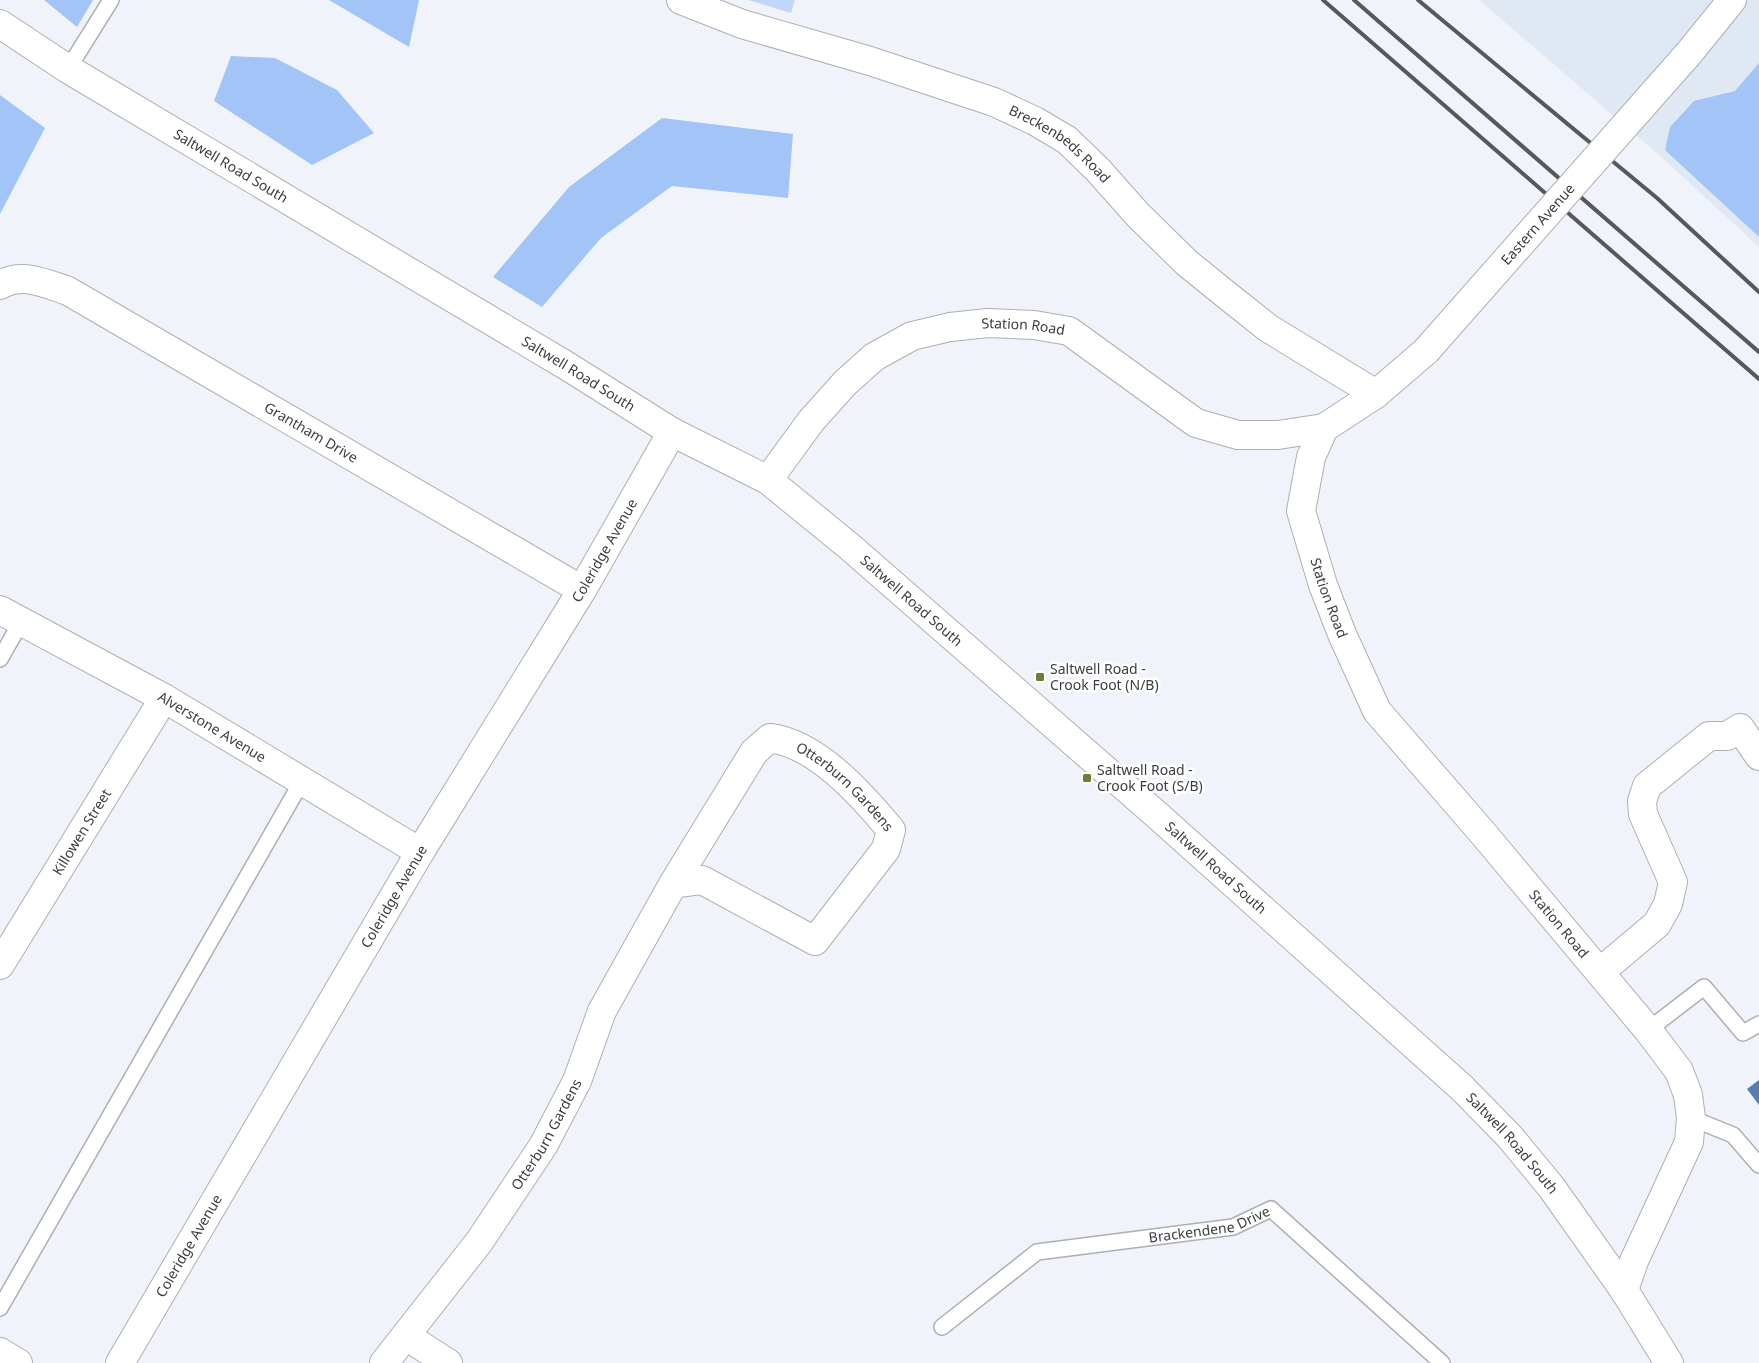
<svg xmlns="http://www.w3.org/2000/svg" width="1759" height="1363" font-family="'Noto Sans',sans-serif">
<rect width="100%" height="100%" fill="#f0f4fa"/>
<path fill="#e0e8f4" d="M1479 0H1759V247L1658 154Z"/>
<path fill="#c2d7f7" d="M748 0H795L791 13Z"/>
<path fill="#a3c4f6" d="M44 0H93L77 27Z
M329 0H419L409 47Z
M231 56 275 58 337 90 374 133 312 165 214 101Z
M1759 63V237L1665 150 1670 127 1694 101 1735 91Z
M0 95 45 128 0 214Z
M662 118 793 134 788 198 672 186 601 238 542 307 493 277 569 187Z"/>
<path fill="#567cb5" d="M1759 1080V1105L1747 1089Z"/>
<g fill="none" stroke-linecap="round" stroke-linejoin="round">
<g stroke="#acafb5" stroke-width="18">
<g id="service">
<path d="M68 69 111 0"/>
<path d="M0 659 21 622"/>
<path d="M1648 1030 1704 987 1743 1033 1759 1024"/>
<path d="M1691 1118 1733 1135 1759 1165"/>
<path d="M0 1308 302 781"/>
<path id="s1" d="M942 1327 1037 1252 1233 1227 1271 1209 1442 1363"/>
</g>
</g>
<g stroke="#acafb5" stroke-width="30">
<g id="minor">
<path id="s2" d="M681 0 742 24 870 61 994 102 1035 121 1067 140 1098 170 1138 215 1187 263 1224 293 1268 328 1376 394"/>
<path id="s3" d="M0 285C22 272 45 283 68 291L582 590"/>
<path id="s4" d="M0 610 164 698 420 852"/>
<path id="s5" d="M0 965 164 698"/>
<path d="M1600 972 1657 924 1668 904 1673 882 1643 814 1642 801 1647 786 1709 736H1727L1740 728 1759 756"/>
<path d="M406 1336 448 1363"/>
<path d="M0 1352 18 1363"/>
<path id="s6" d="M120 1363 420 852 582 590 672 432"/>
<path id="s7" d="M384 1363 479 1242 543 1146 577 1081 602 1011 673 884 754 752 770 738C817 744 862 795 891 830L886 849 815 941 702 880 673 884"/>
</g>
</g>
<g stroke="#acafb5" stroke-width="30">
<g id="tertiary">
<path id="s8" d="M0 24 68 69 567 366 672 432 768 480 850 547 1157 815 1462 1088 1510 1137 1552 1188 1624 1290 1669 1363"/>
<path d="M1689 53 1732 0"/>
<path id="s9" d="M1324 428 1311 457 1301 511 1323 585 1342 634 1377 711 1481 831 1648 1030 1679 1071 1688 1095 1691 1118 1689 1142 1634 1261 1624 1290"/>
<path id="s10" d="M768 480 811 421 845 383 874 357 912 336 950 327 988 323 1034 325 1069 331 1196 423 1238 435H1278L1324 428 1376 394 1426 351"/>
</g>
</g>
<use href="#service" stroke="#fff" stroke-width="15"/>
<use href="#minor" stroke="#fff" stroke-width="28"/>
<use href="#tertiary" stroke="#fff" stroke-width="28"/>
<path stroke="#56585b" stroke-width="4" d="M1323 0 1759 379
M1354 0 1759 352
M1418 0 1657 198 1759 292"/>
<g stroke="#acafb5" stroke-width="30" stroke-linecap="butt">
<g id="tertiary-bridge">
<path id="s11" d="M1426 351 1689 53"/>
</g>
</g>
<use href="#tertiary-bridge" stroke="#fff" stroke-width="28"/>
</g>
<g fill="#698032" stroke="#fff" stroke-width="2">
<rect x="1035" y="672" width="10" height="10" rx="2.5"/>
<rect x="1082" y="773" width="10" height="10" rx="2.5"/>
</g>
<g text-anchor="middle" stroke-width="5" stroke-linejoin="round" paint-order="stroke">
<g font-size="14" fill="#3b3d3f" stroke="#fff">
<text dy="5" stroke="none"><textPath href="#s2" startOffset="408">Breckenbeds Road</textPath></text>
<text dy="5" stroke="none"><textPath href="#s8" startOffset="271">Saltwell Road South</textPath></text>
<text dy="5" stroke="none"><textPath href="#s11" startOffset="169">Eastern Avenue</textPath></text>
<text dy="5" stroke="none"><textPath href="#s10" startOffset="319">Station Road</textPath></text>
<text dy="5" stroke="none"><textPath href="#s8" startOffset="676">Saltwell Road South</textPath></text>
<text dy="5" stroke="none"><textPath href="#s3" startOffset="352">Grantham Drive</textPath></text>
<text dy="5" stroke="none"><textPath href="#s6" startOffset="946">Coleridge Avenue</textPath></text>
<text dy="5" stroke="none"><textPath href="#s9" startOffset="178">Station Road</textPath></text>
<text dy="5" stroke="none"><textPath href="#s8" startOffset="1081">Saltwell Road South</textPath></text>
<text dy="5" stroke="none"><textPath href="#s4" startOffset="242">Alverstone Avenue</textPath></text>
<text dy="5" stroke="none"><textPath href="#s7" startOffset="830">Otterburn Gardens</textPath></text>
<text dy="5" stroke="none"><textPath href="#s5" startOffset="156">Killowen Street</textPath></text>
<text dy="5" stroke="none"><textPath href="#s8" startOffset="1486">Saltwell Road South</textPath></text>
<text dy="5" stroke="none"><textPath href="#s6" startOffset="541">Coleridge Avenue</textPath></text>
<text dy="5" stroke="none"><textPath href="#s9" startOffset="581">Station Road</textPath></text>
<text dy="5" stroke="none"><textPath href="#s7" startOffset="281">Otterburn Gardens</textPath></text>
<text dy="5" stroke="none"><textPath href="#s8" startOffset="1891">Saltwell Road South</textPath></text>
<text dy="5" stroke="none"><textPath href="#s1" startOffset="296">Brackendene Drive</textPath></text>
<text dy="5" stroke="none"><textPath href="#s6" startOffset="136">Coleridge Avenue</textPath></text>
</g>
<g font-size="14" fill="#3b3d3f" stroke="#fff" text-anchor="start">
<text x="1050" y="674">Saltwell Road -<tspan x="1050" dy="16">Crook Foot (N/B)</tspan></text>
<text x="1097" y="775">Saltwell Road -<tspan x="1097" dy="16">Crook Foot (S/B)</tspan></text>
</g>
</g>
</svg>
